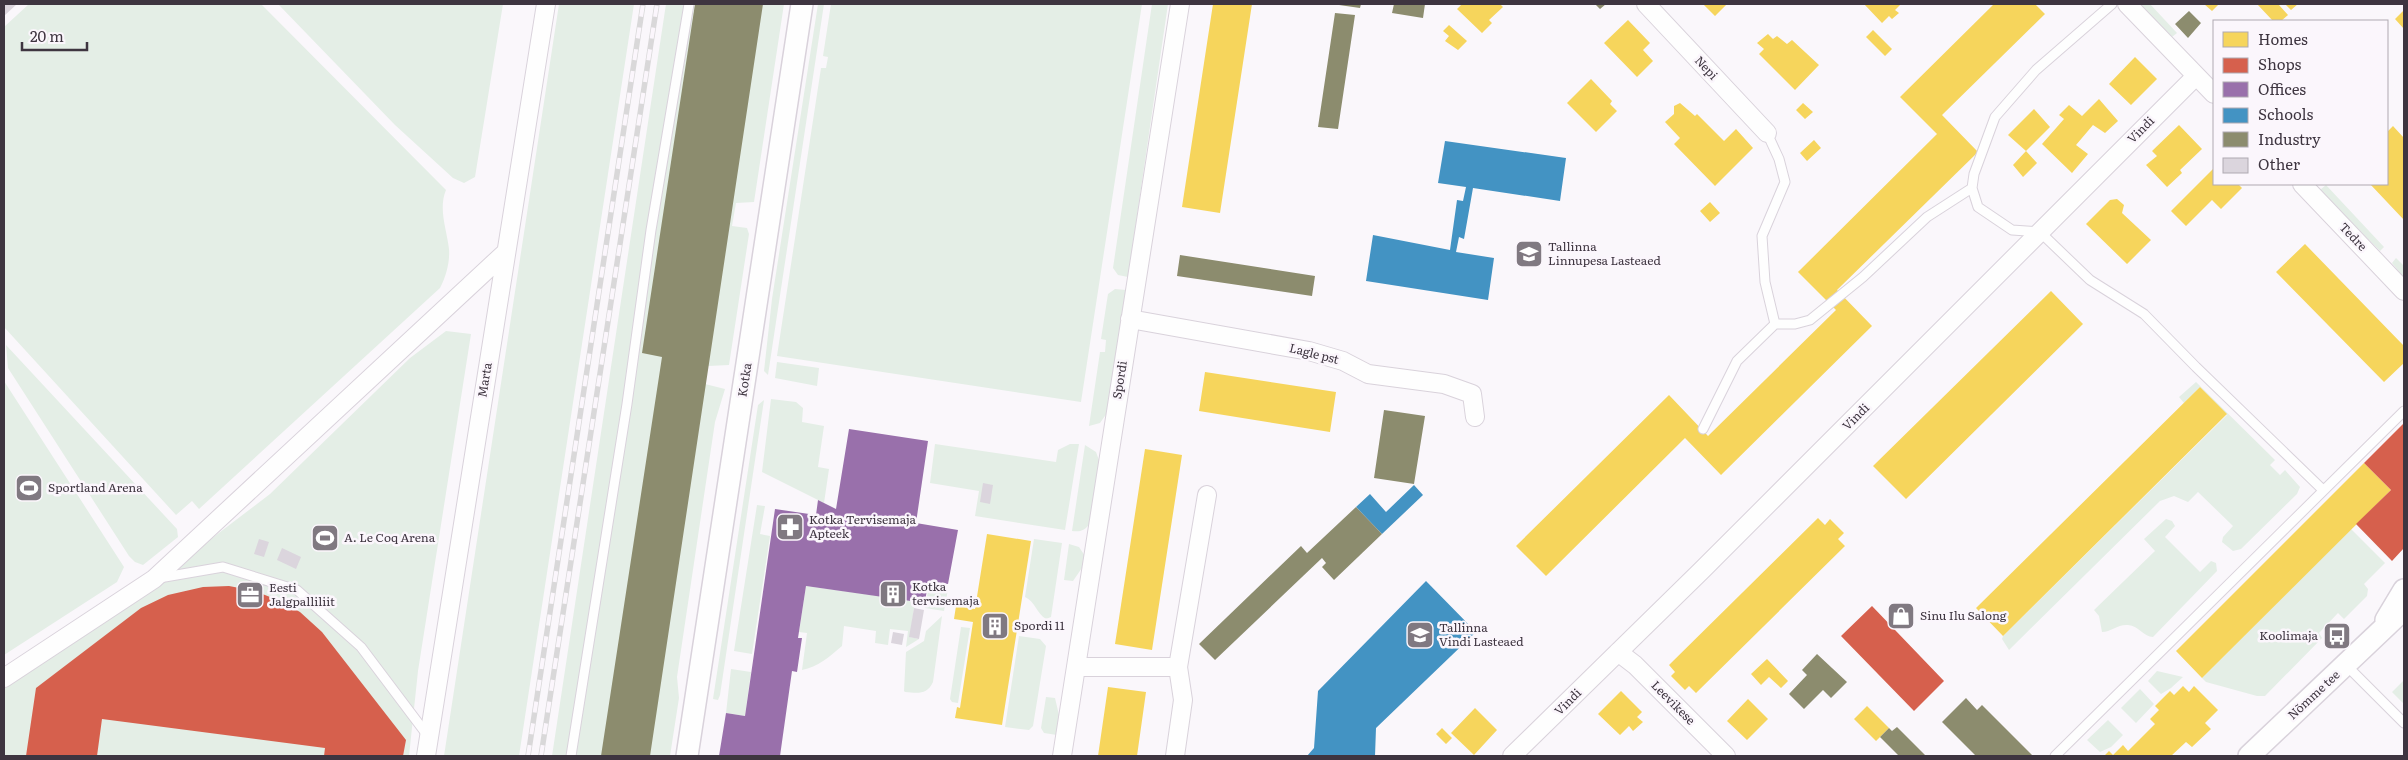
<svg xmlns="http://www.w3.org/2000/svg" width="2408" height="760" font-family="Literata,serif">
<rect width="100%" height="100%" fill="#faf7fb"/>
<path fill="#e4eee6" d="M29 4H261L446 190C438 209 447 230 449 249 450 262 446 277 440 288L199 509 192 501 176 515 4 327V27Z
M278 4H503L475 177 464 183 453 178 395 125Z
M559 4H634L519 756H444Z
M666 4H784L754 202 736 203 732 226 747 228 749 234 729 365 708 366 705 384 725 389 715 422 677 677 679 698 670 756H552Z
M818 4H824L768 375 764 371 772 299Z
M831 4H1142L1081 402 777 356 821 68H826L828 57 823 56Z
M1152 4H1168L1128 277 1118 275 1113 268Z
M2140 4H2150L2177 33 2172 37Z
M2326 185 2384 247 2380 251 2320 190Z
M2396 258 2404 266V278L2392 263Z
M1115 289 1126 290 1107 413 1100 423 1089 426 1100 352H1105L1106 340 1101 339 1108 294Z
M446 331 471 334 418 671 409 756H4V689L169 571 270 494 410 358Z
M6 345 177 529 178 537 143 565 135 562 129 556 8 368Z
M777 362 819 368 817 386 775 378Z
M4 381 124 567 117 582 4 655Z
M2196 382 2275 460 2270 465 2280 475 2285 470 2300 487 2297 494 2241 549 2233 551 2222 542 2223 537 2233 526 2198 492 2188 502 2174 496 2160 501 2009 650 2002 639 2003 636 2227 415 2200 387 2184 403 2179 397Z
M771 399 796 402 803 408 802 422 824 426 818 467 829 469 824 503 762 472Z
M764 400 720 695 718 700 713 699 758 405Z
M935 444 1056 462 1058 450 1070 444H1079L1065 530 975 516 979 491 930 483Z
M1085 445 1096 452 1100 463 1090 523C1085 531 1080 532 1072 531Z
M757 505 765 506 760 534 770 536 752 654 734 651Z
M2166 519 2172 521 2175 526 2165 537 2200 572 2211 561 2216 563 2217 571 2153 637C2144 637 2139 626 2128 625 2118 624 2111 632 2102 632L2099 616 2094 610 2155 551 2144 539Z
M2351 529 2385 563 2364 584 2368 589 2367 596 2344 619 2338 613 2319 633 2322 638 2265 696H2257L2206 682 2202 678Z
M1034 539 1062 543 1051 617 1046 619C1037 614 1035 601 1025 597Z
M1069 544 1079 547 1085 556 1084 565 1073 581 1064 580Z
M806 586 915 601 910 637 919 639 906 647 908 631 890 629 888 645 875 643 876 631 844 626 842 646C829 657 818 667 802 670L807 633 799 632Z
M929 586 948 589 944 611 925 608Z
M942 616 933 682C927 695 918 693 905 692L904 691 906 652 924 641 926 631Z
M961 627 970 628 958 703 952 702 950 699Z
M1019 636 1040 639 1046 646 1033 726 1029 730 1005 727Z
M731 669 751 672 745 716 726 713Z
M2157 671 2183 677 2171 688 2161 694 2148 681Z
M2404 680V704L2392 692Z
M2140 689 2154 704 2136 723 2121 708Z
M1046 697 1055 698 1059 715 1057 735 1044 733 1041 728Z
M2108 720 2123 735 2111 747 2100 752 2087 740Z"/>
<path fill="#f6d55c" d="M1213 4H1252L1220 213 1182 207Z
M1462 4H1500L1503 7 1489 20 1492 23 1482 33 1457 9Z
M1703 4H1727L1715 16Z
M1864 4H1901L1895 10 1899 13 1892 19 1889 16 1882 23Z
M1994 4H2035L2045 14 1942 115 1978 152 1837 290 1872 326 1721 475 1685 438 1546 576 1516 546 1669 395 1708 436 1836 310 1798 272 1937 134 1900 97Z
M2204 4H2219L2212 11Z
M2257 4H2281L2279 5 2288 15 2281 21H2273Z
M2285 4H2298L2291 10Z
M2404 10V29L2395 19Z
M1628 20 1650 43 1643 50 1653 61 1637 77 1604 43Z
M1449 25 1467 41 1458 50 1445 41 1449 36 1443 31Z
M1873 30 1892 49 1885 56 1866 37Z
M1768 34 1773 39 1777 36 1787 44 1792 40 1819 65 1795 90 1759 54 1764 49 1757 43Z
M2135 57 2157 79 2131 105 2109 84Z
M1591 79 1612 101 1610 104 1617 111 1596 132 1567 103Z
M2099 99 2118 121 2105 133 2093 125 2076 145 2088 154 2072 173 2042 144 2064 119 2059 115 2069 105 2082 116Z
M1680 103 1695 116 1697 114 1724 141 1736 129 1753 148 1715 186 1674 144 1680 138 1665 122 1674 114V106Z
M1803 103 1813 112 1805 119 1796 110Z
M2034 109 2050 127 2026 151 2008 135Z
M2179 125 2202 149 2180 170 2182 173 2167 187 2146 165 2157 156 2152 151Z
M2393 126 2404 138V220L2370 184H2387V132Z
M1814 140 1821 148 1807 161 1800 153Z
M2026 151 2037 163 2023 177 2013 165Z
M2214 168V184H2238L2242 188 2221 209 2212 200 2186 226 2171 211Z
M2117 199 2124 205 2122 213 2151 240 2127 264 2086 224 2110 200Z
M1710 202 1720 213 1710 222 1700 211Z
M2305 244 2404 346V363L2384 382 2276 272Z
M2051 291 2083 324 1906 499 1873 466Z
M1205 372 1336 392 1330 432 1199 411Z
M2200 387 2227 414 2003 636 1976 608Z
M1145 449 1182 455 1152 650 1115 644Z
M2364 463 2391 490 2202 678 2176 651Z
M1818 518 1825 525 1830 519 1844 533 1838 539 1845 546 1696 693 1689 686 1685 690 1671 676 1675 672 1669 665Z
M987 534 1031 541 1002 725 955 718 957 707 960 708 973 622 954 619 956 606 975 609Z
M1767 659 1788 681 1781 688 1769 677 1761 685 1751 674Z
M2183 686 2189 692 2194 686 2218 710 2205 723 2211 729 2192 747 2186 742 2171 756H2104L2109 751 2113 755 2123 745 2128 751 2155 724 2150 719 2159 710 2155 706 2170 691 2174 695Z
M1108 687 1146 692 1137 756H1098Z
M1621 691 1642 712 1637 717 1643 722 1633 731 1629 726 1620 735 1598 714Z
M1748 699 1768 719 1747 740 1727 721Z
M1867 706 1889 728 1876 741 1854 719Z
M1475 708 1497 730 1474 755 1451 733Z
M1442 728 1452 738 1446 744 1436 734Z"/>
<path fill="#d6604d" d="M2404 423V548L2392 561 2356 524 2391 490 2364 463Z
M229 586 255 591 280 601 300 612 322 632 406 740 403 756H324L325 748 102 719 97 756H26L36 688 141 608 168 595 203 587Z
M1872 606 1944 681 1914 711 1841 636Z"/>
<path fill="#9970ab" d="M849 429 928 441 916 523 958 530 948 584 928 581 925 603 806 586 798 638H802L797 672 792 671 780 756H719L726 713 745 716 775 509 816 515 818 500 836 509Z"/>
<path fill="#4393c3" d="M1445 141 1566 158 1560 201 1473 188 1464 239 1459 237 1456 252 1494 258 1488 300 1366 281 1373 235 1450 250 1457 200 1463 201 1466 187 1438 183Z
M1414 485 1423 495 1382 534 1356 507 1370 494 1386 512Z
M1426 581 1476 632 1376 728 1375 756H1307L1314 748 1318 691Z"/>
<path fill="#8c8c6e" d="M695 4H763L650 756H601L662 357 642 353Z
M1340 4H1361L1360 8 1339 5Z
M1394 4H1425L1423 18 1392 13Z
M1595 4H1606L1600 9Z
M2189 11 2201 23 2188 38 2175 24Z
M1335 13 1355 15 1338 129 1318 127Z
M1180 255 1315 276 1312 296 1177 276Z
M1384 410 1425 416 1414 484 1374 478Z
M1356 507 1382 534 1334 580 1322 567 1326 563 1322 558 1215 660 1199 644 1301 546 1307 553Z
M1817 654 1847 682 1831 698 1823 690 1804 709 1789 694 1807 675 1802 670Z
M1966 698 1977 710 1982 705 2033 756H1976L1942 722Z
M1897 727 1926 756H1899L1880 737 1889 728 1892 731Z"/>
<path fill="#dbd5dd" d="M4 4H17L4 16Z
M983 483 993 485 990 504 980 502Z
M259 539 269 542 264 557 254 554Z
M282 548 301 557 296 569 277 560Z
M914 608 924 610 919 639 909 637Z
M893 632 904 634 902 645 891 643Z"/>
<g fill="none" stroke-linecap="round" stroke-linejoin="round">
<g stroke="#d9d2db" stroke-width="11">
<path id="service" d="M2112 4 2036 70 1995 117 1974 174 1972 188 1978 207 2012 230 2040 232 2090 280 2144 314 2196 367 2323 490
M1775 324H1795L1810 320 1863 277 1927 217 1972 188
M1703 429 1737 361 1775 324 1765 282 1762 236 1785 182 1779 159 1767 133
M159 578 223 567 297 590 361 647 428 736
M2346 665 2404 723
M571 756 627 404 651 230 689 4
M2055 756 2404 411"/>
</g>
<g stroke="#d9d2db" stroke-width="20">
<path id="minor" d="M1646 4 1767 133
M2127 4 2214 94
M2302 184 2404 291
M1130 319 1309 351 1343 361 1368 374 1444 384 1472 394 1475 417
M1618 652 1635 665 1726 756
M1076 667H1178L1183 700 1175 756
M1178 667 1207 495
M4 678 154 579 506 252
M426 756 546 4
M1062 756 1180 4
M1512 756 1701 571 2196 76"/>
</g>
<g stroke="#d9d2db" stroke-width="24">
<path id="tertiary" d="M2386 620 2404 590
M687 756 802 4
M2249 756 2404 609"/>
</g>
<use href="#service" stroke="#fefefe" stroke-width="9"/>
<use href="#minor" stroke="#fefefe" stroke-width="18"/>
<use href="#tertiary" stroke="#fefefe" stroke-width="21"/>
<g stroke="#d9d8d9" stroke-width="5.5">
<path id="rail" d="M528 756 643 4
M541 756 657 4"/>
</g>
<use href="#rail" stroke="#fbf6fc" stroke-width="4" stroke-dasharray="11" stroke-linecap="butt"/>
</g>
<defs>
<g id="school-square" transform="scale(1.4375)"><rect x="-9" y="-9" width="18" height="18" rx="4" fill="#807981" stroke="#fbf6fc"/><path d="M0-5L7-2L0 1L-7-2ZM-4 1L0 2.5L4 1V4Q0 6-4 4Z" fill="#fff"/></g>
<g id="stadium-square" transform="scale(1.4375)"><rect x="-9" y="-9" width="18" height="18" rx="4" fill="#807981" stroke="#fbf6fc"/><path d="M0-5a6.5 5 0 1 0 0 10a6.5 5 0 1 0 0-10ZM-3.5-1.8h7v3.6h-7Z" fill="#fff"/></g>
<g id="pharmacy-square" transform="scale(1.4375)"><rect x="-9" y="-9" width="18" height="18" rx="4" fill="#807981" stroke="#fbf6fc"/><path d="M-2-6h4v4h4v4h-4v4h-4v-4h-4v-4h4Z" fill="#fff"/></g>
<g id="building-square" transform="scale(1.4375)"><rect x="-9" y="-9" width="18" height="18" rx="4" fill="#807981" stroke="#fbf6fc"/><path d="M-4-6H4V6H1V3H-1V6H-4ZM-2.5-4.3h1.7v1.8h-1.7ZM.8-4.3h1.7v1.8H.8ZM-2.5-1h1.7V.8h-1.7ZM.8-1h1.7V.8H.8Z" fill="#fff"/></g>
<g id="office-square" transform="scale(1.4375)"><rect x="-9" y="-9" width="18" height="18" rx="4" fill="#807981" stroke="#fbf6fc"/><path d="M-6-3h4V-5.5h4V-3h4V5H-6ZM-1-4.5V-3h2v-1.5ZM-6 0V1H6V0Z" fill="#fff"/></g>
<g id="shop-square" transform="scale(1.4375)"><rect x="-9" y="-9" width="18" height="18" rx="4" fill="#807981" stroke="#fbf6fc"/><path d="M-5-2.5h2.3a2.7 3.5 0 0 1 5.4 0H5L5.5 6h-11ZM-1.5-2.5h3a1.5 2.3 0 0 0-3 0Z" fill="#fff"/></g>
<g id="bus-square" transform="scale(1.4375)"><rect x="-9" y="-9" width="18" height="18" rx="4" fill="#807981" stroke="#fbf6fc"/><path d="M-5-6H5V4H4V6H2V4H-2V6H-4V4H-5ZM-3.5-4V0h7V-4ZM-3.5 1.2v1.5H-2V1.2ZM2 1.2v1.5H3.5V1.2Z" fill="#fff"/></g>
</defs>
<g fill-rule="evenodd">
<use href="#school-square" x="1529" y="254"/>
<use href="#stadium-square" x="29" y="488"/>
<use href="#pharmacy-square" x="790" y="527"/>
<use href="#stadium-square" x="325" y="538"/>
<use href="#building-square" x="893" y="594"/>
<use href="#office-square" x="250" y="595"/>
<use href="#shop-square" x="1901" y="616"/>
<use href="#building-square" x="995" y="626"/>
<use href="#school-square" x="1420" y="635"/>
<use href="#bus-square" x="2337" y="636"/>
</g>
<g text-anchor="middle" stroke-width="5" stroke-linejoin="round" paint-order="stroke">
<g font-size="12" fill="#3e3540" stroke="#fbf6fc">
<text transform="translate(1706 68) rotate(47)" y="4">Nepi</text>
<text transform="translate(2141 130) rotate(-45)" y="4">Vindi</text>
<text transform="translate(2353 237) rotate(46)" y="4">Tedre</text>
<text transform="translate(1314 354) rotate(14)" y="4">Lagle pst</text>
<text transform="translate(485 380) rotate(-81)" y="4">Marta</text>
<text transform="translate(745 380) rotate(-81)" y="4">Kotka</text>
<text transform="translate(1120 380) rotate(-81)" y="4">Spordi</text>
<text transform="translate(1856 417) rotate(-45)" y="4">Vindi</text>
<text transform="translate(2314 695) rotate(-43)" y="4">Nõmme tee</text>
<text transform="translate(1568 702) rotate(-45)" y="4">Vindi</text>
<text transform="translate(1673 703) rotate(45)" y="4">Leevikese</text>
</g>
<g font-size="12" fill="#3e3540" stroke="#fbf6fc" text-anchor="start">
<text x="1548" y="251">Tallinna<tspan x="1548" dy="14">Linnupesa Lasteaed</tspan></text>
<text x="48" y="492">Sportland Arena</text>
<text x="809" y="524">Kotka Tervisemaja<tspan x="809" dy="14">Apteek</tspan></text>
<text x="344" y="542">A. Le Coq Arena</text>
<text x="912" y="591">Kotka<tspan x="912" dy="14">tervisemaja</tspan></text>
<text x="269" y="592">Eesti<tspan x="269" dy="14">Jalgpalliliit</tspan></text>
<text x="1920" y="620">Sinu Ilu Salong</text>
<text x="1014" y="630">Spordi 11</text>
<text x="1439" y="632">Tallinna<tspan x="1439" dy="14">Vindi Lasteaed</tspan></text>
<text x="2318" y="640" text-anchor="end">Koolimaja</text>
</g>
</g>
<rect width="2408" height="760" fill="none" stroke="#3e3540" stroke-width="10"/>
<rect x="2213" y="20" width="175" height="165" fill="#fbf6fc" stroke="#afa9b1"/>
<rect x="2223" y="32" width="25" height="15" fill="#f6d55c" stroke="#afa9b1"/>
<text x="2258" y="45" font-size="15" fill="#3e3540">Homes</text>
<rect x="2223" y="58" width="25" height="15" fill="#d6604d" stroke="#afa9b1"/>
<text x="2258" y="70" font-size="15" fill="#3e3540">Shops</text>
<rect x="2223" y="82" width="25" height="15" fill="#9970ab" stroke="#afa9b1"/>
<text x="2258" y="95" font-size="15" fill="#3e3540">Offices</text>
<rect x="2223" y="108" width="25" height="15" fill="#4393c3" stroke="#afa9b1"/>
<text x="2258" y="120" font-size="15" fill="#3e3540">Schools</text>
<rect x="2223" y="132" width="25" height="15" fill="#8c8c6e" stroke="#afa9b1"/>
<text x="2258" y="145" font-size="15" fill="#3e3540">Industry</text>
<rect x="2223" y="158" width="25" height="15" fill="#dbd5dd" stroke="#afa9b1"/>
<text x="2258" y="170" font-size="15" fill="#3e3540">Other</text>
<path d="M22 42v8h65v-8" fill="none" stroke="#3e3540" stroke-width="2.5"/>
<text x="30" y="42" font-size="15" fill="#3e3540" stroke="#fbf6fc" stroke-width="4" paint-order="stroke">20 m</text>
</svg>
